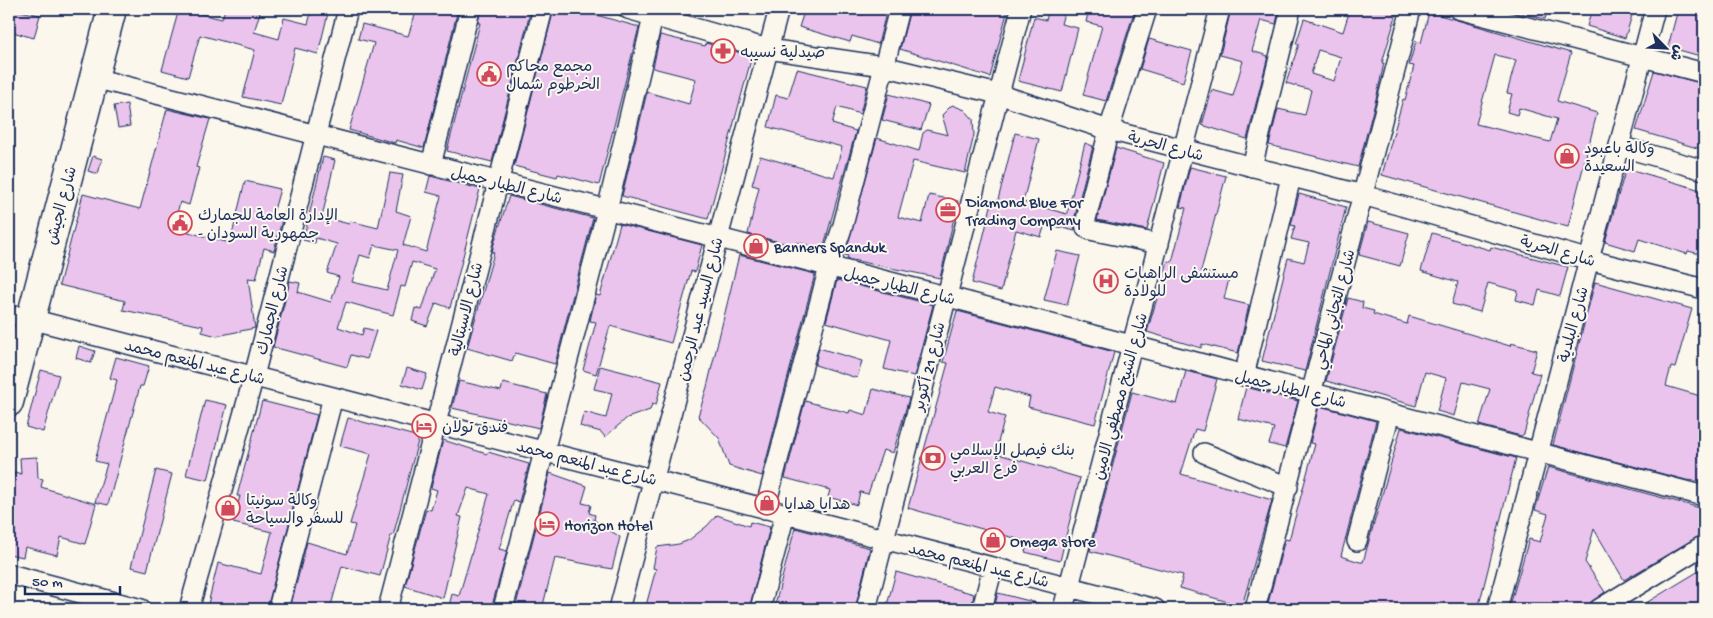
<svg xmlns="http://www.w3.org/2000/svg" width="1713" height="618" font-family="'Gochi Hand','Playpen Sans Arabic',sans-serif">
<rect width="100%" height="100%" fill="#fbf7ec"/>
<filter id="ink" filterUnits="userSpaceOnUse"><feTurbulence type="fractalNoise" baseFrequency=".02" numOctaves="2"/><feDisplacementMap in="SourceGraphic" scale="10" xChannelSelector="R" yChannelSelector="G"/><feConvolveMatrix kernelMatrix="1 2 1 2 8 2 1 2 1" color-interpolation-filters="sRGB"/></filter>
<g filter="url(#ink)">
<path fill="#ebc4ee" stroke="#1b2f5e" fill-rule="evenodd" d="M9 9 40 15 34 38 9 31Z
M179 9 222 19 225 9H261L254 32 279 39 284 18 308 24 312 9H329L318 54 295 48 281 105 243 97 255 50 200 35 188 77 162 70Z
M417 9H458L424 148 396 140 395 143 349 130 374 43 358 39 362 24 408 36Z
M481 9H531L492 162 447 151 480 23H478Z
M554 9H575L639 27 599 185 558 174 557 177 514 166Z
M805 9H844L863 15 865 9H887L878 44 852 36 850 42 799 27Z
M910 9H1008L990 77 900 49Z
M1049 9H1065L1061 24 1078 28 1062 92 1018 81 1034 17 1046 20Z
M1089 9H1135L1106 101 1083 95 1102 26 1086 22Z
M1231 9H1279L1276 24 1261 20 1252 51 1268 56 1247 139 1202 125 1212 90 1233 96 1243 61 1220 55Z
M1350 9H1398L1382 63H1384L1377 95 1358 167 1269 145 1278 109 1305 115 1311 90 1286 83 1299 44H1296L1304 19 1343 32ZM1318 50 1341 57 1334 81 1311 74Z
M1517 9H1548L1545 19 1517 12Z
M1592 9H1634L1625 38 1587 26Z
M1678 9 1704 16V57L1668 47Z
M1429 12 1571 53 1557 101 1597 113 1568 227 1382 175 1403 99 1405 100 1410 81 1414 66 1409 65 1416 41 1421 43ZM1495 55 1516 60 1507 93 1512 94 1507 112 1517 115 1519 108 1557 119 1550 142 1476 124Z
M660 35 705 46 706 43 752 56 708 219 622 196 647 92 689 104 696 79 653 68Z
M1149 39 1192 51 1183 82 1140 69Z
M797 69 867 86 860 114 837 107 832 124 856 131 823 249 796 242 795 246 748 234 759 187 752 185 760 156 834 177 842 147 768 127 776 95 788 98Z
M1654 71 1704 84V150L1636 130Z
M889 94 929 105 921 130 882 120Z
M127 104 130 126 118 128 114 106Z
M952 105 965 110 973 119 974 135 965 173 913 161 898 217 922 223 929 195 958 201 940 278 847 259 848 256 845 255 877 138 919 151 923 133 927 130 948 135 942 115Z
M167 109 210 119 196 167 199 168 189 205 180 202 173 228 230 243 245 181 280 189 272 217 282 220 274 251 264 248 256 279 248 278 255 328 217 336 202 332 203 326 123 310 125 301 59 285 83 194 140 209Z
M1015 133 1039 139 1023 202 1067 214 1085 143 1093 146 1074 220 1075 231 1045 224 1041 237 1016 230 1001 291 972 283 992 202 997 204Z
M1116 148 1164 163 1147 230 1097 220Z
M93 156 102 159 98 174 88 171Z
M323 157 335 160 322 217 349 224 350 221 378 228 390 173 403 175 396 211 411 216 403 245 426 252 441 196 426 192 430 176 480 189 450 308 436 303 427 326 412 321 415 308 422 310 435 269 412 262 405 287 401 286 393 315 346 302 338 327 362 335 364 328 376 331 367 359 351 355 347 367 273 347 290 281 300 283 298 292 331 302 339 277 327 273 337 244 316 238 315 243 303 240ZM374 245 398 250 387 290 352 282 360 255 370 258Z
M1190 167 1226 176 1201 271 1229 279 1224 299 1249 305 1238 353 1202 344 1201 348 1147 332 1168 261 1172 262 1186 208 1180 207Z
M1626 168 1704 191V255L1688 251 1687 254 1639 239 1635 251 1605 242Z
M1299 194 1346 207 1305 371 1262 361 1288 258 1304 262 1309 243 1291 239 1295 226 1291 225Z
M509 196 593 218 555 364 515 353 512 361 467 348 494 253 492 252 495 240Z
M1368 222 1409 233 1400 266 1359 255Z
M620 224 702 245 695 272 691 271 671 343 610 326 596 374 583 370 596 322 590 321 596 295 600 296Z
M1432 233 1490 250 1491 247 1568 267 1560 296 1539 290 1535 305 1516 300 1518 291 1488 283 1480 312 1452 304 1458 282 1421 271Z
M1057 251 1080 256 1067 305 1044 300Z
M739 255 815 274 762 476 729 466 719 438 698 416 707 387Z
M837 280 933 305 914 376 884 369 891 340 826 322Z
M1595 282 1692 309 1675 368 1671 367 1666 386 1704 397V482L1686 480 1553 445Z
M1348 298 1363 302 1362 308 1374 311 1373 314 1407 324 1409 316 1510 346 1511 343 1537 350 1531 372 1540 374 1524 434 1521 436 1479 425 1490 389 1463 382 1454 416 1437 411 1446 378 1425 372 1416 406 1326 381Z
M957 311 1114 352 1095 424 1028 407 1030 397 995 387 988 412 1005 417 995 453 1080 478 1060 561 1025 552 1028 542 908 508 948 363 943 362Z
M79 346 95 351 91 363 76 358Z
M819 348 862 361 857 378 815 365Z
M116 357 149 366 143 386H140L108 505 95 502 107 464 95 461 117 380 110 378Z
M600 366 662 382 656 405 652 404 650 410 627 418 605 437 601 432 580 426 584 412 606 418 612 393 594 389Z
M407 368 427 374 422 390 402 384Z
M41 370 59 375 43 432 26 427Z
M1186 371 1217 379 1203 431 1195 429 1181 474 1272 500 1242 606 1180 588 1183 575 1090 551 1132 392 1177 404Z
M459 381 501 391 503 383 547 394 539 428 452 408Z
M1246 387 1298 401 1285 448 1269 444 1274 428 1238 419Z
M873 389 909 398 893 453 883 450 868 494 860 492 857 505 828 497 830 490 785 478 805 401 849 413 850 410 866 415Z
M205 400 227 405 208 480 186 475Z
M262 401 317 415 267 609H231L208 604 218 563 261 574 272 532 233 523 240 496H237Z
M1319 406 1376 421 1341 556 1360 562H1363L1401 428 1516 458 1478 609H1274L1267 607 1285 539 1289 540 1315 444 1310 443Z
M348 418 419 437 393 536 391 535 380 576 342 566 330 609H290L307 542 347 554 355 525 350 524 371 454 340 446Z
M443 440 487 454 488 452 529 464 519 502 514 500 499 549 507 551 491 609H459L449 606 452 594 459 596 489 494 468 488 458 516 462 517 443 598 405 586 426 509 431 510 437 490 431 488Z
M37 457 38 478 43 479 41 487 96 504 85 544 61 537 57 555 25 547 23 557 9 554V497L15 472 21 474 20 458Z
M1548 467 1704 509V533L1624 580 1594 529 1585 562 1605 592 1582 609H1509L1529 539 1540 542 1548 514 1535 510Z
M156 470 172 474 147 571 131 567Z
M550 473 587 486 582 503 591 505 589 513 595 515 594 520 620 537 612 569 555 558 542 609H515Z
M717 515 749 526 750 522 770 527 749 609H645L656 569 653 568 657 547 679 544 689 540 707 526Z
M795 528 870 548 855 609H774Z
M1704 568V609H1636Z
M896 572 974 594 971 609H886Z
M998 593 1049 606 1048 609H994Z"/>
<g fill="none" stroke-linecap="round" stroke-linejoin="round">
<g stroke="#1b2f5e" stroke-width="22">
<path id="minor" d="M628 9 768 49 883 66 998 94 1109 130 1363 195 1590 260 1704 289
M1147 9 1109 130 1085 223 1086 228 1090 230 1159 244
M1458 9 1704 73
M94 78 945 296 1704 496
M1619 146 1704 170
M431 165 470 9
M1252 167 1291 9
M19 316 1155 609
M1244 376 1291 177
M1204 453 1288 487
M765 509 829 267 843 225 899 9
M1357 541 1390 413
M9 574 141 609
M189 609 254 376 348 9
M278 609 333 397
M388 609 543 9
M503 609 607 210 655 9
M619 609 779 9
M760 609 785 514
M866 609 1021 9
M982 609 993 567
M1063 609 1220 9
M1255 609 1411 9
M1497 609 1655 9
M1599 609 1704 545"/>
</g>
<g stroke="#1b2f5e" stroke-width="31">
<path id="highway" d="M9 402 112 9"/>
</g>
<use href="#minor" stroke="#fbf7ec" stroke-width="19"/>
<use href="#highway" stroke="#fbf7ec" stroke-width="28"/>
</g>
</g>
<defs>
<g id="pharmacy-ring" transform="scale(1.25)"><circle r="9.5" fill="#fbf7ec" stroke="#d1495b" stroke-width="1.5"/><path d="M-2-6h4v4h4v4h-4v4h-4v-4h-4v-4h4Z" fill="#d1495b"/></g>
<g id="civic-ring" transform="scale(1.25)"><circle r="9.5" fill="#fbf7ec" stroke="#d1495b" stroke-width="1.5"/><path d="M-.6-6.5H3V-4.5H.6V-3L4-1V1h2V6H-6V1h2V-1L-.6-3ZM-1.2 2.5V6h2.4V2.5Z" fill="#d1495b"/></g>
<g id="shop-ring" transform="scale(1.25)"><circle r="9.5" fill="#fbf7ec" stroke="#d1495b" stroke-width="1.5"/><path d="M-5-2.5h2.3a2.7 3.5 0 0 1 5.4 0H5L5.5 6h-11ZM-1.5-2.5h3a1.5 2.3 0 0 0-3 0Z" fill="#d1495b"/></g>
<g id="office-ring" transform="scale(1.25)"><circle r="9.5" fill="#fbf7ec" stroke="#d1495b" stroke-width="1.5"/><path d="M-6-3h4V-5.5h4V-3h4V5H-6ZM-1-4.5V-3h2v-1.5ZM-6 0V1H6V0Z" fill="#d1495b"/></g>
<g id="hospital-ring" transform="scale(1.25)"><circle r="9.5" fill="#fbf7ec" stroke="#d1495b" stroke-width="1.5"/><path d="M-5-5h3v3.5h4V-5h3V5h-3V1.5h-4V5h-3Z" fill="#d1495b"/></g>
<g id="hotel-ring" transform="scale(1.25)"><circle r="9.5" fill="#fbf7ec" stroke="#d1495b" stroke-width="1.5"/><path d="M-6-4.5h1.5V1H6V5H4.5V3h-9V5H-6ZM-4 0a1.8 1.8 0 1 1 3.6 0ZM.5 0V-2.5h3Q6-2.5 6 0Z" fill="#d1495b"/></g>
<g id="bank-ring" transform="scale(1.25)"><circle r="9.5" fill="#fbf7ec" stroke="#d1495b" stroke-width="1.5"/><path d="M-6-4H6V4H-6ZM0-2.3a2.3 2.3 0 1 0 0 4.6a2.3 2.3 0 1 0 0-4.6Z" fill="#d1495b"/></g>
</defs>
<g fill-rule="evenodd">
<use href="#pharmacy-ring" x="723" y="51"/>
<use href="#civic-ring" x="489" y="74"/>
<use href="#shop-ring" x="1567" y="156"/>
<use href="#office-ring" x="948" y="210"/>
<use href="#civic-ring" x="180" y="223"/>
<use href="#shop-ring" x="756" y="246"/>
<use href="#hospital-ring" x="1106" y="281"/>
<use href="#hotel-ring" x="424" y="426"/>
<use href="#bank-ring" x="933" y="458"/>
<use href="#shop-ring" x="767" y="503"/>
<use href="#shop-ring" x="228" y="508"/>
<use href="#hotel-ring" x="547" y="524"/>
<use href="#shop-ring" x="993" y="540"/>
</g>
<g text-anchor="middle" stroke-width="4" stroke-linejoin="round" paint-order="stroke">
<g font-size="16" fill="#1b2f5e" stroke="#fbf7ec" text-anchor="start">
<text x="740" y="57">صيدلية نسيبه</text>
<text x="506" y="71">مجمع محاكم<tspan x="506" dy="18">الخرطوم شمال</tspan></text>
<text x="1584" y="153">وكالة باعبود<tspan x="1584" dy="18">السعيدة</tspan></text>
<text x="966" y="207">Diamond Blue For<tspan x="966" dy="18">Trading Company</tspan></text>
<text x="198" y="220">الإدارة العامة للجمارك<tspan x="198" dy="18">- جمهورية السودان</tspan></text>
<text x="774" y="252">Banners Spanduk</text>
<text x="1124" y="278">مستشفى الراهبات<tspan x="1124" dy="18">للولادة</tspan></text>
<text x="442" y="432">فندق تولان</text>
<text x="950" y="455">بنك فيصل الإسلامي<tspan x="950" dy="18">فرع العربي</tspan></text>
<text x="246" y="505">وكالة سونيتا<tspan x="246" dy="18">للسفر والسياحة</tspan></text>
<text x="784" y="509">هدايا هدايا</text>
<text x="564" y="530">Horizon Hotel</text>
<text x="1010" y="546">Omega store</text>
</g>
<g font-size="16" fill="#1b2f5e" stroke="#fbf7ec">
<text transform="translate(1166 145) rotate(15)" y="6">شارع الحرية</text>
<text transform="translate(507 184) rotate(14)" y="6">شارع الطيار جميل</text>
<text transform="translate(60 205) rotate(-75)" y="6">شارع الجيش</text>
<text transform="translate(1558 250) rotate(16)" y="6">شارع الحرية</text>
<text transform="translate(900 285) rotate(14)" y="6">شارع الطيار جميل</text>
<text transform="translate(465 309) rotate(-76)" y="6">شارع الاسبتالية</text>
<text transform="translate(699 309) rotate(-76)" y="6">شارع السيد عبد الرحمن</text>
<text transform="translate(1333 309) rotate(-75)" y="6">شارع التجاني الماحي</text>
<text transform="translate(271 310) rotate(-76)" y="6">شارع الجمارك</text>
<text transform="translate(1572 324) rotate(-75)" y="6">شارع البلدية</text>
<text transform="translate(195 361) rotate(14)" y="6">شارع عبد المنعم محمد</text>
<text transform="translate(928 366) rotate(-76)" y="6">شارع 21 أكتوبر</text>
<text transform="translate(1291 388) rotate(14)" y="6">شارع الطيار جميل</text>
<text transform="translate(1119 396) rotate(-75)" y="6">شارع الشيخ مصطفي الامين</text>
<text transform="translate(587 462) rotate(14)" y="6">شارع عبد المنعم محمد</text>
<text transform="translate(979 564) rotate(14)" y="6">شارع عبد المنعم محمد</text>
</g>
</g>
<rect width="1713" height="618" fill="none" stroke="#fbf7ec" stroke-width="30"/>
<rect x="15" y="15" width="1683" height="588" fill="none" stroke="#1b2f5e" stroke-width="2" filter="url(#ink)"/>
<g transform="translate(1666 48) rotate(114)" stroke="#fbf7ec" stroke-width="4" paint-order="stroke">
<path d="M0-4L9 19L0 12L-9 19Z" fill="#1b2f5e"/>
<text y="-8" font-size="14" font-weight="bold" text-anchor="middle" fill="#1b2f5e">ش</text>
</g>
<path d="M25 586v8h95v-8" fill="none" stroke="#1b2f5e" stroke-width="2.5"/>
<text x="32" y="586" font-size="15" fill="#1b2f5e" stroke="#fbf7ec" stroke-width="4" paint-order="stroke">50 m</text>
</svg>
